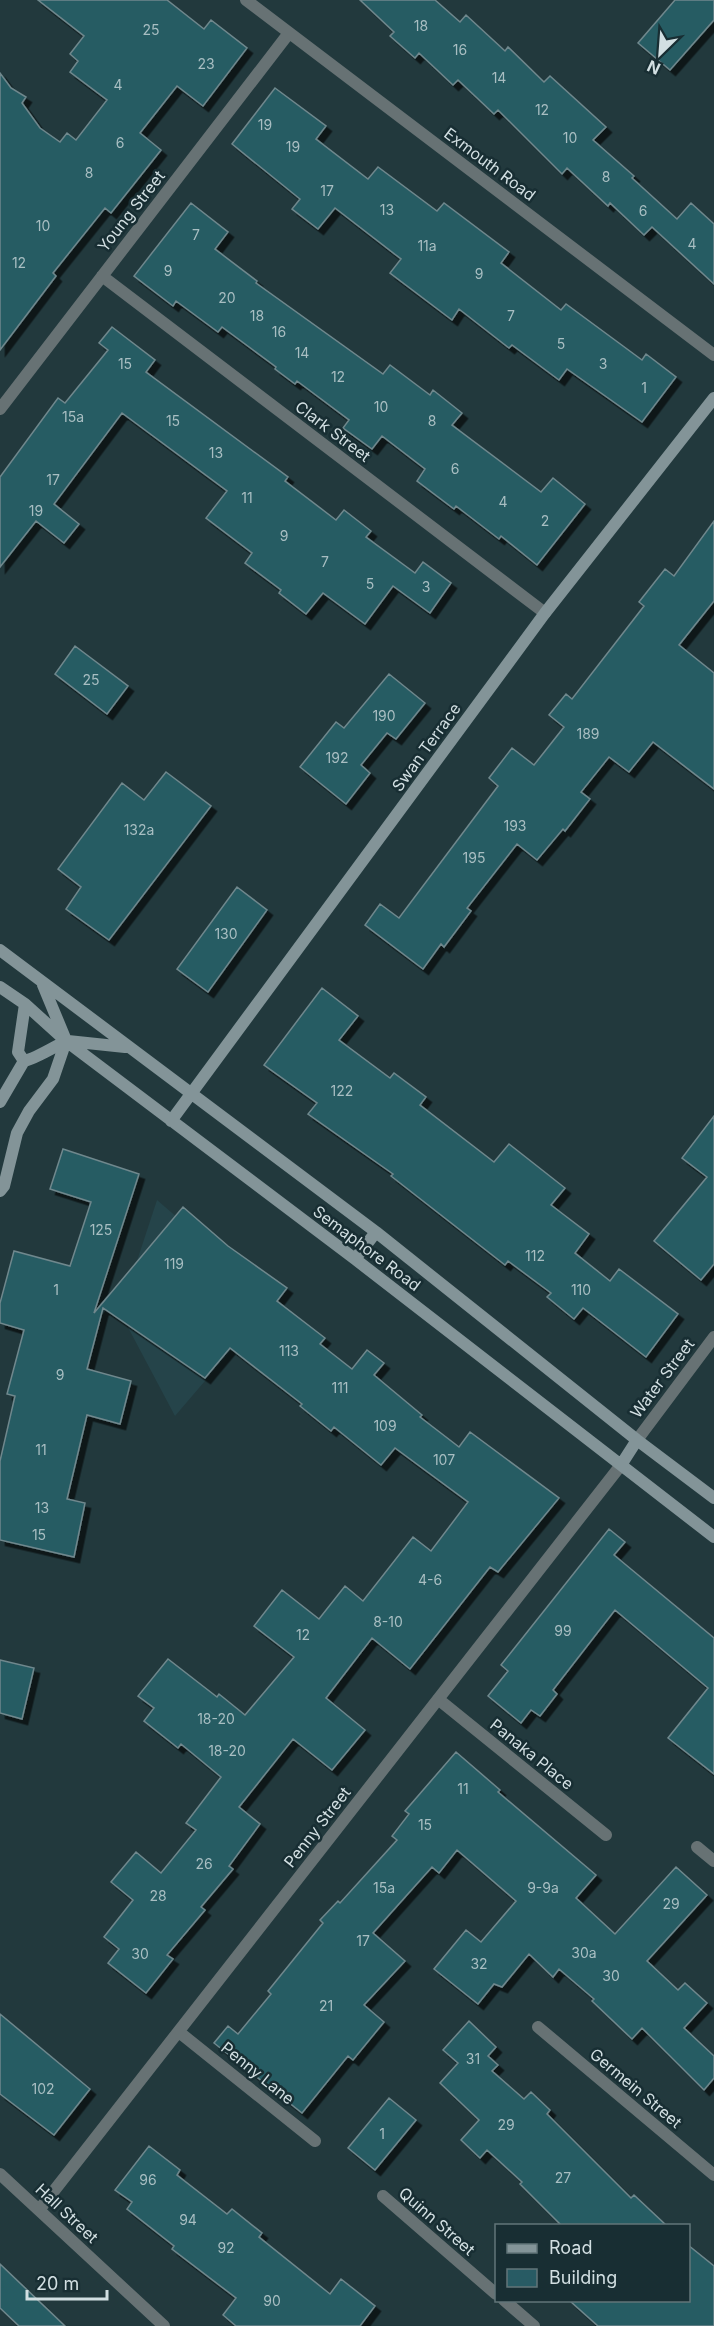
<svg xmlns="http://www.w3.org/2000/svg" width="714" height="2326" font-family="Inter,sans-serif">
<defs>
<filter id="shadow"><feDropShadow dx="5.5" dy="5.5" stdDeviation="0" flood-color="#0009"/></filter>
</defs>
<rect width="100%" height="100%" fill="#22393d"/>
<path fill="#25444a" d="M157 1200 215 1250 234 1347 175 1416 114 1301 130 1282Z"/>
<path fill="#285b64" stroke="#6f888d" stroke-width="1.5" filter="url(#shadow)" d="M38 0H167L204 29 211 20 247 48 203 106 177 86 140 133 161 150 111 213 105 208 53 273 56 276 0 350V73L11 88 26 97 22 103 40 128 60 142 67 133 76 140 107 100 70 72 78 61 70 54 84 36Z
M360 0H435L460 22 466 15 505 51 508 47 544 82 550 76 606 127 593 140 634 176 632 178 677 219 691 203 714 224V284L652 227 644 235 610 203 608 206 567 168 562 174 498 110 494 114 458 80 453 85 419 53 415 58 390 36 394 32Z
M675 0H714V20L670 70 638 43Z
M275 88 326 126 316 139 368 179 378 167 437 211 444 203 509 252 501 263 561 310 566 304 642 360 646 354 676 377 642 422 567 369 559 380 512 345 509 348 459 309 452 320 390 273 401 259 335 208 318 229 292 209 300 199 232 144Z
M191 203 228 232 215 249 257 281 256 283 383 374 390 365 430 395 433 390 462 413 452 425 541 492 553 478 585 504 537 565 501 536 499 539 456 506 454 509 417 481 425 469 382 436 372 449 343 428 349 420 297 381 295 384 275 369 276 367 222 327 218 332 176 301 173 306 134 276Z
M112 327 155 360 146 372 288 477 285 481 336 520 344 510 371 531 366 537 415 573 423 562 451 583 430 613 393 586 365 624 323 593 306 614 279 593 281 590 245 563 252 553 206 518 227 491 122 413 54 504 79 524 64 543 36 521 0 567V477L58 398 65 403 108 350 99 343Z
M714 521V601L679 645 714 673V789L653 742 629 772 609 757 581 792 590 799 565 831 563 829 537 860 517 844 467 908 471 911 444 947 441 944 423 969 365 925 380 904 399 918 498 786 489 778 512 748 534 765 564 727 549 715 566 694 572 699 644 606 639 602 665 569 674 576Z
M75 646 128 686 107 714 55 674Z
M389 674 425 703 396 739 387 733 361 765 370 773 346 804 300 767 336 722 344 728Z
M166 772 211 806 109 940 66 909 81 887 58 869 122 783 144 800Z
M237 887 267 910 208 992 177 969Z
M322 988 358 1016 339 1040 390 1078 394 1073 426 1097 420 1105 494 1162 509 1144 565 1188 551 1205 589 1234 575 1253 610 1281 619 1269 678 1314 646 1357 583 1308 574 1319 547 1297 551 1293 508 1261 505 1265 391 1176 393 1174 308 1114 317 1103 264 1065Z
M714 1116V1264L701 1280 654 1241 707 1177 682 1158Z
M63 1149 139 1174 94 1313 183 1207 228 1246 287 1288 277 1301 325 1338 320 1344 352 1369 367 1350 384 1363 374 1375 422 1415 420 1417 459 1447 470 1432 559 1498 498 1572 490 1567 410 1669 372 1638 326 1698 365 1730 332 1770 293 1739 239 1807 260 1824 229 1866 233 1869 201 1907 205 1910 167 1955 173 1959 146 1993 108 1963 119 1949 104 1937 133 1900 111 1882 136 1852 161 1873 196 1830 186 1823 221 1777 181 1744 178 1748 144 1721 154 1708 138 1696 168 1659 217 1697 219 1694 245 1715 294 1657 254 1626 282 1590 319 1619 345 1586 363 1601 413 1537 431 1551 468 1502 395 1448 381 1465 334 1427 331 1431 300 1406 302 1404 230 1348 205 1378 103 1308 87 1369 131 1381 120 1424 87 1415 67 1499 85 1503 74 1557 0 1540V1461L15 1396 7 1394 24 1330 0 1323V1303L14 1251 70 1266 91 1202 50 1189Z
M609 1529 625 1542 614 1555 714 1638V1774L668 1738 708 1688 615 1610 553 1690 557 1694 540 1716 531 1710 521 1723 488 1696 508 1671 501 1665Z
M0 1660 34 1668 22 1719 0 1713Z
M456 1752 500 1790 498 1792 596 1875 576 1898 615 1934 676 1867 707 1895 647 1961 678 1990 685 1983 707 2003 684 2028 714 2056V2078L704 2090 642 2028 632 2039 592 2001 594 1999 559 1969 553 1977 529 1954 502 1987 494 1984 478 2004 434 1969 466 1930 481 1942 516 1901 457 1850 439 1873 432 1867 373 1933 405 1961 364 2005 384 2022 353 2060 348 2056 302 2113 214 2043 228 2026 238 2034 271 1994 268 1991 323 1923 320 1920 338 1901 340 1903 397 1840 392 1836 409 1814 405 1811Z
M0 2014 90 2089 54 2135 0 2094Z
M469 2021 496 2047 488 2056 498 2065 492 2071 524 2099 531 2092 550 2110 547 2114 631 2198 634 2195 667 2226H562L520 2184 522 2182 487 2150 480 2158 461 2140 479 2120 440 2083 458 2063 443 2050Z
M389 2098 416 2120 375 2170 348 2148Z
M149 2146 180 2170 177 2175 227 2214 232 2209 262 2233 259 2237 330 2294 341 2279 375 2306 360 2326H236L223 2315 236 2298 172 2249 174 2246 127 2209 132 2202 115 2190Z
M688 2245 714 2266V2326H598L570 2301H688Z
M0 2264 65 2326H19L0 2308Z"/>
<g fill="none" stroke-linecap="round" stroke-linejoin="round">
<path stroke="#677274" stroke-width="12" d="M246 0 714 355
M102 276 545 613
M0 409 289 33
M637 1440 714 1337
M438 1699 606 1835
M697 1847 714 1861
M538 2027 714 2175
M179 2032 315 2141
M0 2174 164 2326
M383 2196 496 2294
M39 2210 621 1465
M504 2300 534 2326"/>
<path stroke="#839498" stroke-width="12" d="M0 950 376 1232 637 1440 714 1498
M43 985 65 1038
M0 987 25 1004 66 1041 355 1259 714 1537
M68 1041 125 1047
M24 1061 18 1052 25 1004
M0 1102 24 1061C33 1060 56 1046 66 1041
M171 1121 545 613 714 398
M0 1191 4 1186 17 1133 29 1111 53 1079 66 1041
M355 1259 376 1232
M621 1465 637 1440"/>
</g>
<g text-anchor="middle" stroke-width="5" stroke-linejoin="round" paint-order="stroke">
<g font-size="14" fill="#a8bec2">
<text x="421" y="31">18</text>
<text x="151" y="35">25</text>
<text x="460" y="55">16</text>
<text x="206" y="69">23</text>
<text x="499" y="83">14</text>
<text x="118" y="90">4</text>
<text x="542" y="115">12</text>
<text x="265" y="130">19</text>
<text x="570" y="143">10</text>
<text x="120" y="148">6</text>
<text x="293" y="152">19</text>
<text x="89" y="178">8</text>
<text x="606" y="182">8</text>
<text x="327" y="196">17</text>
<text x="387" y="215">13</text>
<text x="643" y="216">6</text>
<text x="43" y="231">10</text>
<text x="196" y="240">7</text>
<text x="692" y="249">4</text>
<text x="427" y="251">11a</text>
<text x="19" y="268">12</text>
<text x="168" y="276">9</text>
<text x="479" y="279">9</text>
<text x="227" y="303">20</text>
<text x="257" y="321">18</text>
<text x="511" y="321">7</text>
<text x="279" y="337">16</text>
<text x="561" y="349">5</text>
<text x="302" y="358">14</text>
<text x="125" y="369">15</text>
<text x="603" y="369">3</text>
<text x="338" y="382">12</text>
<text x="644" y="393">1</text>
<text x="381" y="412">10</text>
<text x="73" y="422">15a</text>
<text x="173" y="426">15</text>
<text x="432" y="426">8</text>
<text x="216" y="458">13</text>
<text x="455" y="474">6</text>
<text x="53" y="485">17</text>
<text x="247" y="503">11</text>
<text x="503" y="507">4</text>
<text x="36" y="516">19</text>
<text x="545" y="526">2</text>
<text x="284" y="541">9</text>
<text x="325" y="567">7</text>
<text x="370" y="589">5</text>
<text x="426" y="592">3</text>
<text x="91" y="685">25</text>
<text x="384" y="721">190</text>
<text x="588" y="739">189</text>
<text x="337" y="763">192</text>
<text x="515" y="831">193</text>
<text x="139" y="835">132a</text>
<text x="474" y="863">195</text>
<text x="226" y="939">130</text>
<text x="342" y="1096">122</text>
<text x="101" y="1235">125</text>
<text x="535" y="1261">112</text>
<text x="174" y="1269">119</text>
<text x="56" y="1295">1</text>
<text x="581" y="1295">110</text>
<text x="289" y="1356">113</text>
<text x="60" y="1380">9</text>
<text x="340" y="1393">111</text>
<text x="385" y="1431">109</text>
<text x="41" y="1455">11</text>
<text x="444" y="1465">107</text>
<text x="42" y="1513">13</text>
<text x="39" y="1540">15</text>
<text x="430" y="1585">4-6</text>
<text x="388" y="1627">8-10</text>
<text x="563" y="1636">99</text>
<text x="303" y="1640">12</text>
<text x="216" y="1724">18-20</text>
<text x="227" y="1756">18-20</text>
<text x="463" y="1794">11</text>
<text x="425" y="1830">15</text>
<text x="204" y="1869">26</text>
<text x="384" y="1893">15a</text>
<text x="543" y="1893">9-9a</text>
<text x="158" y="1901">28</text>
<text x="671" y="1909">29</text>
<text x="363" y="1946">17</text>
<text x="584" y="1958">30a</text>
<text x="140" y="1959">30</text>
<text x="479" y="1969">32</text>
<text x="611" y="1981">30</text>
<text x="326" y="2011">21</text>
<text x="473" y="2064">31</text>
<text x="43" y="2094">102</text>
<text x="506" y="2130">29</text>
<text x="382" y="2139">1</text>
<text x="563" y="2183">27</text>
<text x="148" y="2185">96</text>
<text x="188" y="2225">94</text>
<text x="226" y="2253">92</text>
<text x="272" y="2306">90</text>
</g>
<g font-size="16" fill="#d2dfe2" stroke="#182e33">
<text transform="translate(490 164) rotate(37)" y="6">Exmouth Road</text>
<text transform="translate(131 211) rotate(-52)" y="6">Young Street</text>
<text transform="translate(333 431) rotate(37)" y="6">Clark Street</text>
<text transform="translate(426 747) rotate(-54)" y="6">Swan Terrace</text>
<text transform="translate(367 1248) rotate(37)" y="6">Semaphore Road</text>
<text transform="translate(662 1378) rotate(-53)" y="6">Water Street</text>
<text transform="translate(532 1754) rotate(39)" y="6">Panaka Place</text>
<text transform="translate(317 1827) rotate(-52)" y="6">Penny Street</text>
<text transform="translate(258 2073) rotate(39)" y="6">Penny Lane</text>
<text transform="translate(636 2088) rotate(40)" y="6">Germein Street</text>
<text transform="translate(67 2213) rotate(43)" y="6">Hall Street</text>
<text transform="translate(437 2221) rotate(41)" y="6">Quinn Street</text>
</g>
</g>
<rect x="495" y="2224" width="195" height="78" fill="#182e33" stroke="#627579" stroke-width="1.5"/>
<rect x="507" y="2244" width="30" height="9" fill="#839498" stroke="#627579" stroke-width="1.5"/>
<text x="549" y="2254" font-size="18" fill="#d2dfe2">Road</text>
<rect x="507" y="2269" width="30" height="18" fill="#285b64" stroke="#627579" stroke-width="1.5"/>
<text x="549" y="2284" font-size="18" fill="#d2dfe2">Building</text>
<g transform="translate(660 54) rotate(205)" stroke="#182e33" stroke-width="4.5" paint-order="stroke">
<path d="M0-4.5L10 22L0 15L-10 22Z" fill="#d2dfe2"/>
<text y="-9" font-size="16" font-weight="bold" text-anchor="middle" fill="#d2dfe2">N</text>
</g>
<path d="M27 2290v9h80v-9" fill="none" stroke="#d2dfe2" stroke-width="3"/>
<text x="36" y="2290" font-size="18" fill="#d2dfe2" stroke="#182e33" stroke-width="4.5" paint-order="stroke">20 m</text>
</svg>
